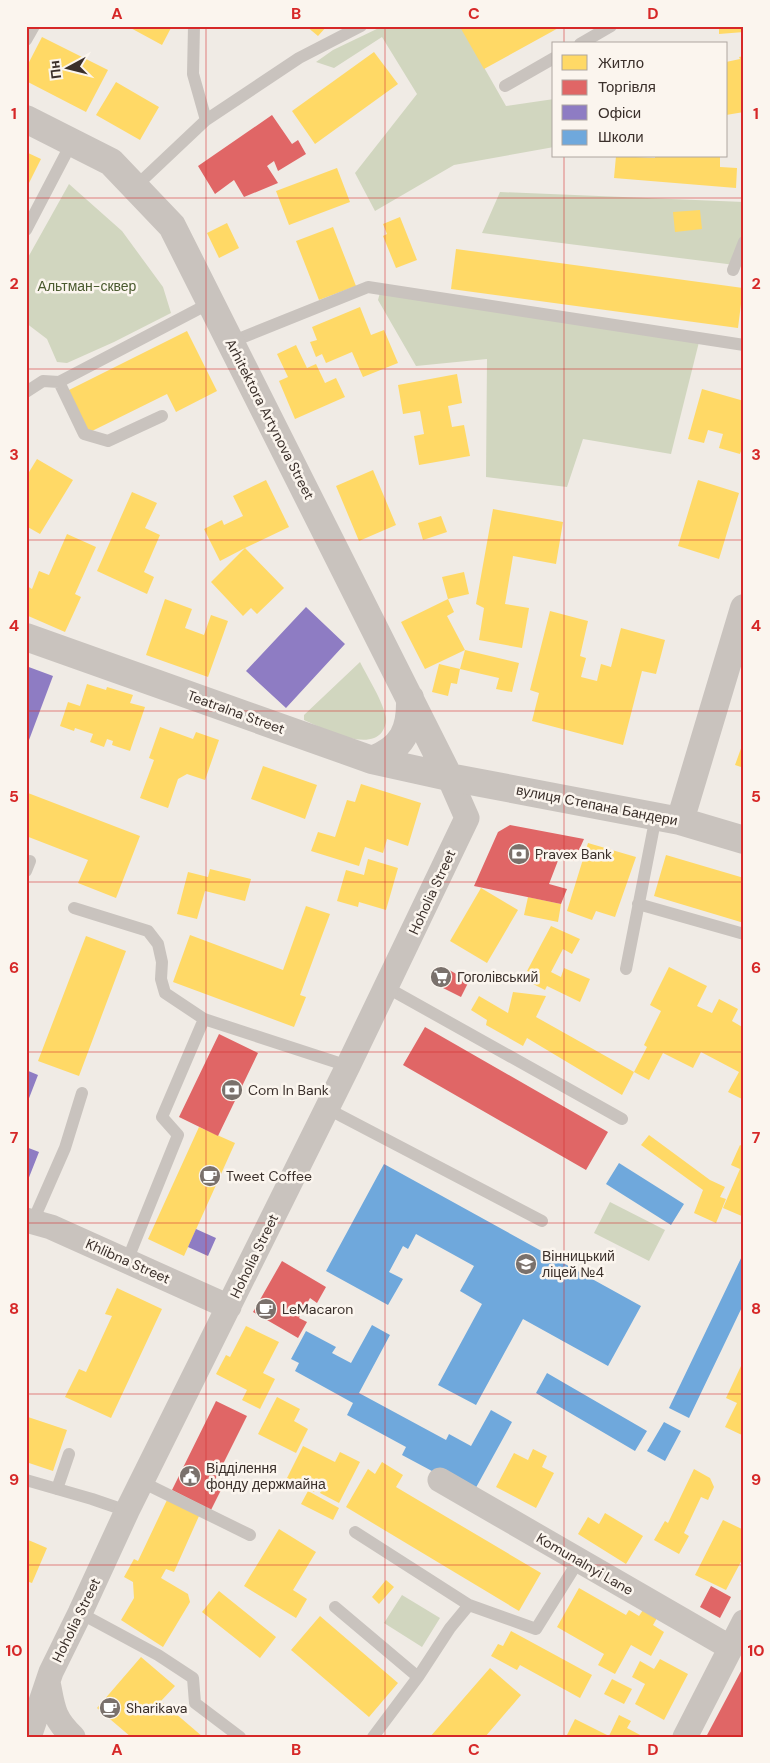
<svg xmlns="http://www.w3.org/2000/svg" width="770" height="1763" font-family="'DM Sans',sans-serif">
<rect width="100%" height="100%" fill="#f0ebe5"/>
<path fill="#d1d6bf" d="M383 26H462L461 27 506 106 554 99V147L454 165 375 211 355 173 417 94 382 37 334 68 316 62 333 50Z
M69 184 122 231 163 287 171 313 114 342 67 363 57 362 47 339 26 323V261Z
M500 192 744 202V242L735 265 482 233Z
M381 289 700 338 671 454 583 439 567 487 486 477 487 359 416 366 378 300Z
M360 662C367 676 382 700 385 714 387 720 386 726 382 732 367 752 322 728 304 720V715Z
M610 1202 665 1230 649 1261 594 1233Z
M402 1595 440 1618 422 1647 384 1623Z"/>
<path fill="#ffd966" d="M127 26H172L162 45Z
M306 26H327L318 36Z
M462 26H562L484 69 460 27Z
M719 26H744V32L719 34Z
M42 37 108 70 86 112 26 81V68Z
M374 52 398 84 315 144 292 111Z
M744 56V112L726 115V62L740 59 739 57Z
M116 82 159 107 140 140 96 115Z
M26 152 41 159 26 189Z
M616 156 655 158V156H720V167L737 168 736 188 614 178Z
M337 168 350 202 289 225 276 191Z
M700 210 702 229 675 232 673 212Z
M400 217 417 260 396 268 383 236 387 234 383 224Z
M227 223 239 248 219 258 207 233Z
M333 227 356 286 319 300 296 241Z
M456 249 743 288 738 328 451 289Z
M360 307 371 335 384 330 398 363 363 377 352 352 326 363 322 354 316 357 310 342 317 340 312 327Z
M187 331 217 391 176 412 167 394 88 433 67 391Z
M296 345 307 368 316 364 325 383 336 378 345 397 295 419 279 381 288 377 277 354Z
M457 374 462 403 448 406 452 427 464 425 470 456 419 465 414 436 424 434 420 411 403 414 398 385Z
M702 389 744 401V442L740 454 719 448 723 434 708 430 704 443 688 439Z
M37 459 73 480 40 534 26 526V477Z
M373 470 396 525 359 541 336 486Z
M266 480 289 527 245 548 284 588 257 614 251 608 243 616 211 582 245 548 220 561 204 529 222 520 224 525 243 516 233 496Z
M698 480 739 493 719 559 678 546Z
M132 492 157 503 145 528 160 535 144 572 154 577 147 594 97 571Z
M493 509 563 522 556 564 513 556 505 604 529 608 522 648 479 640 484 608 476 604Z
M441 516 447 532 423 540 418 523Z
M67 534 96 547 75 594 81 597 65 632 26 615V588L27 586 32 589 39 571 49 575Z
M464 572 469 594 448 599 442 577Z
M165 599 192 609 185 628 204 635 211 615 228 621 208 677 146 655Z
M448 599 454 612 447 616 465 650 519 663 512 692 496 689 499 678 460 669 465 650 425 669 401 622Z
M550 611 588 621 580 656 586 658 581 677 597 681 601 664 611 667 621 628 665 640 656 674 642 671 623 745 532 721 539 693 530 690Z
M439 664 460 669 457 684 451 683 448 696 432 692Z
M87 684 106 690 107 687 133 695 130 703 145 707 130 751 112 745 113 741 107 739 104 747 90 742 93 734 75 728 74 731 60 726 68 702 80 706Z
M160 727 193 739 196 732 219 740 205 780 187 774 178 779 168 808 140 798 154 760 149 758Z
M744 740V768L735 765Z
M263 766 317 785 305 819 251 799Z
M361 784 421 803 408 846 387 839 383 853 365 847 359 866 311 851 318 832 335 837 347 800 355 802Z
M28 793 140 836 116 898 78 883 88 860 26 836V798Z
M588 843 636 857 615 917 596 911 592 920 567 911Z
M666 855 744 878V923L654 896Z
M368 859 398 868 386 910 359 902 358 907 337 901 346 870 364 875Z
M210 869 251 879 245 901 205 891 197 919 177 914 188 872 208 877Z
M481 888 518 910 487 963 450 941Z
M528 897 561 904 558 922 524 915Z
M306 906 330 914 300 995 306 997 294 1027 173 982 190 935 283 970Z
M551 926 580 939 572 954 563 949 551 972 561 977 564 968 590 979 580 1002 547 986 545 990 529 982 533 975 527 971Z
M86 936 126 951 79 1076 38 1061Z
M669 967 707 986 697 1006 712 1013 719 999 738 1009 732 1021 744 1028V1100L728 1092 739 1072 701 1052 693 1068 663 1053 649 1080 634 1072 647 1047 644 1045 661 1011 650 1005Z
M513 992 546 996 536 1017 634 1072 622 1095 527 1038 523 1046 486 1025 487 1020 471 1010 479 996 508 1013Z
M199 1127 235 1143 184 1256 148 1239Z
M649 1135 710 1180 725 1187 720 1197 726 1199 716 1223 694 1213 703 1190 641 1145Z
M740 1145 744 1147V1217L723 1208 740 1169 731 1165Z
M117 1288 162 1309 111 1418 65 1397 79 1369 86 1372 112 1316 105 1314Z
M246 1326 279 1342 263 1373 275 1379 260 1409 242 1400 247 1390 216 1374 226 1355 230 1357Z
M741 1366 744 1367V1436L725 1427 737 1403 726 1398Z
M277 1397 300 1409 294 1421 308 1429 296 1453 258 1434Z
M28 1417 67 1430 53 1471 26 1462V1423Z
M303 1446 335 1462 340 1452 360 1462 339 1503 320 1493 323 1487 318 1484 314 1492 287 1478Z
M533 1449 547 1456 542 1467 554 1473 536 1508 496 1487 514 1453 528 1460Z
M382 1462 403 1475 396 1487 541 1573 519 1611 346 1507 368 1469 375 1474Z
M694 1469 710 1478 714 1487 708 1500 701 1497 684 1533 689 1536 679 1554 654 1540 665 1521 668 1523Z
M308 1491 339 1508 333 1520 301 1504Z
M167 1500 199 1516 174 1572 166 1569 161 1578 188 1594 190 1602 163 1647 121 1620 134 1598 133 1582 124 1577 134 1559 138 1561Z
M605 1513 643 1536 626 1564 578 1534 588 1517 599 1524Z
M723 1520 744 1530V1556L726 1590 695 1575Z
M279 1529 316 1552 293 1590 307 1599 296 1618 244 1586Z
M26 1539 47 1548 32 1583 26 1581Z
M386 1580 394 1587 379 1604 372 1597Z
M579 1588 626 1615 629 1610 639 1616 643 1610 657 1618 653 1625 664 1632 651 1656 631 1645 615 1674 598 1665 604 1654 557 1627Z
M219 1591 276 1637 260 1658 202 1612Z
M320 1616 398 1683 369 1717 291 1650Z
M511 1631 592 1675 580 1698 520 1665 517 1670 491 1656 498 1644 503 1646Z
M141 1657 175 1686 161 1701 203 1737H131L97 1708Z
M660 1659 688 1674 664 1720 635 1704 645 1684 632 1677 640 1661 654 1669Z
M490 1668 521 1695 485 1737H430Z
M612 1679 632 1689 624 1704 604 1694Z
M619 1715 631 1721 627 1728 644 1737H566L575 1719 609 1736Z"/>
<path fill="#e06666" d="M272 115 292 144 298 140 306 154 278 171 274 161 267 166 278 183 244 197 234 180 215 194 198 166Z
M510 825 584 839 574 861 559 858 549 884 567 889 561 904 474 886 498 832Z
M442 966 469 981 461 997 433 983Z
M425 1027 608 1132 586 1170 403 1065Z
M219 1034 258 1053 218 1136 179 1117Z
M282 1261 326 1287 317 1303 310 1298 299 1318 307 1322 298 1338 253 1312Z
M216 1401 247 1416 213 1484 222 1488 211 1510 172 1490Z
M711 1586 731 1597 720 1618 700 1607Z
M744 1666V1737H706L740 1673Z"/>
<path fill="#8e7cc3" d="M306 607 345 644 286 708 246 671Z
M26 666 53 676 26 748Z
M26 1070 38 1075 26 1106Z
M26 1147 39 1152 26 1185Z
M196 1229 216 1238 208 1256 188 1247Z"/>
<path fill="#6fa8dc" d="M619 1163 684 1204 671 1225 606 1184Z
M384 1164 641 1306 608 1366 523 1319 476 1405 438 1385 482 1304 460 1291 474 1266 416 1234 408 1249 403 1246 389 1272 403 1279 388 1305 326 1271Z
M744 1252V1303L689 1418 669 1408Z
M372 1325 390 1335 359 1393 446 1440 449 1434 471 1446 491 1410 512 1422 473 1493 402 1455 406 1447 347 1415 353 1403 295 1371 299 1363 291 1359 306 1331 336 1347 332 1353 351 1363Z
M547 1373 647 1431 635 1451 536 1393Z
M664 1422 681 1431 665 1461 647 1451Z"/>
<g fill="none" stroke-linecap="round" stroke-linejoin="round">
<path stroke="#c9c3be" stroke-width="12" d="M194 26 193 74 206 120
M26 40 34 26
M580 44 611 26
M505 86 554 58
M135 187 206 120 299 58 361 26
M26 230 72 142
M733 270 744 242
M231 342 368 287 744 345
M26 392 43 381 59 382
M162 416 108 441 84 434 59 382 210 303
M26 871 30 861
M638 904 744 934
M74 908 148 931 158 944 162 962 161 979 165 993 204 1019 348 1066
M626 969 656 816
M386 987 622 1119
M326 1108 542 1221
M33 1221 65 1148 82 1093
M127 1261 178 1135 162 1117 204 1019
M26 1480 92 1499 127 1511
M142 1482 250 1535
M57 1489 69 1454
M355 1532 469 1605 536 1629 579 1560
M335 1607 418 1677
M80 1613 158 1655 193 1678 195 1703 240 1737
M373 1737 418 1677 450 1628 469 1605"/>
<path stroke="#c9c3be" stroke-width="25" d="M26 1220 51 1227 229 1307
M440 1480 731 1648
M48 1682C53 1708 53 1718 73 1737
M29 1737 51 1672 80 1613 127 1511 348 1066 467 818 449 777
M685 1737 744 1622"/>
<path stroke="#c9c3be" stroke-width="28" d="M26 119 111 162 172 226 449 777
M26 637 372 760 449 777 680 821 744 840
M372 760C403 748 411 730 410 698
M680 821 744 608"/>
</g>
<path fill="none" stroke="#d62828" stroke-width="1" stroke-opacity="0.55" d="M206 26V1737M385 26V1737M564 26V44M564 156V1737M26 198H744M26 369H744M26 540H744M26 711H744M26 882H744M26 1052H744M26 1223H744M26 1394H744M26 1565H744"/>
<defs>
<g id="bank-disc" transform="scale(1.125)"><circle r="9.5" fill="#7a716c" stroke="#fbf5ee"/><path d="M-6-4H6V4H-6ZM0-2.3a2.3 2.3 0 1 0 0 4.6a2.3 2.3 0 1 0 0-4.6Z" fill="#fff"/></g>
<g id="supermarket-disc" transform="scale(1.125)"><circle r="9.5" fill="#7a716c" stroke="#fbf5ee"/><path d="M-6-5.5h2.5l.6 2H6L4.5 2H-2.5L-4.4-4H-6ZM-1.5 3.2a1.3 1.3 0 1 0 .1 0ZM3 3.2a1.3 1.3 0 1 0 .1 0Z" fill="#fff"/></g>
<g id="cafe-disc" transform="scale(1.125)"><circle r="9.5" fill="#7a716c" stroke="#fbf5ee"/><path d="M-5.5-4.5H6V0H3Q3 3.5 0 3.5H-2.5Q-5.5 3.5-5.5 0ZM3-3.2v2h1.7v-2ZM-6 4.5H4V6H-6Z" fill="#fff"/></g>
<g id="school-disc" transform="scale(1.125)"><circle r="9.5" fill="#7a716c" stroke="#fbf5ee"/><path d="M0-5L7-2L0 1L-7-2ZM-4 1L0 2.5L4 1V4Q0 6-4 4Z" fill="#fff"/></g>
<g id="civic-disc" transform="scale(1.125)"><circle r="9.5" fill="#7a716c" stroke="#fbf5ee"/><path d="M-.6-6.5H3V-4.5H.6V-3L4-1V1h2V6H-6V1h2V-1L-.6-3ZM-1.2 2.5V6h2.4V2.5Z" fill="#fff"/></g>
</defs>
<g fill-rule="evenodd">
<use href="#bank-disc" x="519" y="854"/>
<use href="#supermarket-disc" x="441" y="977"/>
<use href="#bank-disc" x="232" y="1090"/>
<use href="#cafe-disc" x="210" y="1176"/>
<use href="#school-disc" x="526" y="1264"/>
<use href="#cafe-disc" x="266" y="1309"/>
<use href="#civic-disc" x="190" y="1476"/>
<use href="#cafe-disc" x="110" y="1708"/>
</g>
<g text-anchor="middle" stroke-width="5" stroke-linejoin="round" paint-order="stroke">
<g font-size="14" fill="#4a5a2e" stroke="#fbf5ee">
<text x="87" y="291">Альтман-сквер</text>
</g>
<g font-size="14" fill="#3b302b" stroke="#fbf5ee">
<text transform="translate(270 419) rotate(63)" y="5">Arhitektora Artynova Street</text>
<text transform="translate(236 712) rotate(20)" y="5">Teatralna Street</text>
<text transform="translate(597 805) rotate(11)" y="5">вулиця Степана Бандери</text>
<text transform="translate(432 892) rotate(-65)" y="5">Hoholia Street</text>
<text transform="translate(254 1256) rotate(-64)" y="5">Hoholia Street</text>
<text transform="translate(128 1261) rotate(24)" y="5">Khlibna Street</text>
<text transform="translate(585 1564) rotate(30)" y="5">Komunalnyi Lane</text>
<text transform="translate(76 1620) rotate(-64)" y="5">Hoholia Street</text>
</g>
<g font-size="14" fill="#3b302b" stroke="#fbf5ee" text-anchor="start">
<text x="535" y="859">Pravex Bank</text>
<text x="457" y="982">Гоголівський</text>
<text x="248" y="1095">Com In Bank</text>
<text x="226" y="1181">Tweet Coffee</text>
<text x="542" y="1261">Вінницький<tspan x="542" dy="16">ліцей №4</tspan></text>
<text x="282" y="1314">LeMacaron</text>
<text x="206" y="1473">Відділення<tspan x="206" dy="16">фонду держмайна</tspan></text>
<text x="126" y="1713">Sharikava</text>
</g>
</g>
<rect width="770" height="1763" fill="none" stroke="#fbf5ee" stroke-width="55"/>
<rect x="552" y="42" width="175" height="115" fill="#fbf5ee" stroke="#aea6a0"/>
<rect x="562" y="55" width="25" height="15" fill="#ffd966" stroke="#aea6a0"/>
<text x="598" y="68" font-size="15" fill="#3b302b">Житло</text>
<rect x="562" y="80" width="25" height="15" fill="#e06666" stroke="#aea6a0"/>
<text x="598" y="92" font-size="15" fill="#3b302b">Торгівля</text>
<rect x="562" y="105" width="25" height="15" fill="#8e7cc3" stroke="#aea6a0"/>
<text x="598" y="118" font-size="15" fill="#3b302b">Офіси</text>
<rect x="562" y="130" width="25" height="15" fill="#6fa8dc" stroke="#aea6a0"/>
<text x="598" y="142" font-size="15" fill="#3b302b">Школи</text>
<g transform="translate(68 68) rotate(263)" stroke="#fbf5ee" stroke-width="4" paint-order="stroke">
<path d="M0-4L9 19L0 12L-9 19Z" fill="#3b302b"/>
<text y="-8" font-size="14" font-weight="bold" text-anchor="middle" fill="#3b302b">Пн</text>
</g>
<rect x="28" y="28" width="714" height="1708" fill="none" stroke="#d62828" stroke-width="2"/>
<g font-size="16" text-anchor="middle" font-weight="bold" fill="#d62828">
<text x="117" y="19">A</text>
<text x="296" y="19">B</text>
<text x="474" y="19">C</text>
<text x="653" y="19">D</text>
<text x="14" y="119">1</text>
<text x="756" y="119">1</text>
<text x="14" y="289">2</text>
<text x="756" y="289">2</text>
<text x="14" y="460">3</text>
<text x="756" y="460">3</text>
<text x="14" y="631">4</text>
<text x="756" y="631">4</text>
<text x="14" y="802">5</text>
<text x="756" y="802">5</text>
<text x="14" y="973">6</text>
<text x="756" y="973">6</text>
<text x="14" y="1143">7</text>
<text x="756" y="1143">7</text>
<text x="14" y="1314">8</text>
<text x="756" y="1314">8</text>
<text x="14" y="1485">9</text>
<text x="756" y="1485">9</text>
<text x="14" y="1656">10</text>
<text x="756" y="1656">10</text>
<text x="117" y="1755">A</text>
<text x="296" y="1755">B</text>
<text x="474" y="1755">C</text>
<text x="653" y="1755">D</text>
</g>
</svg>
